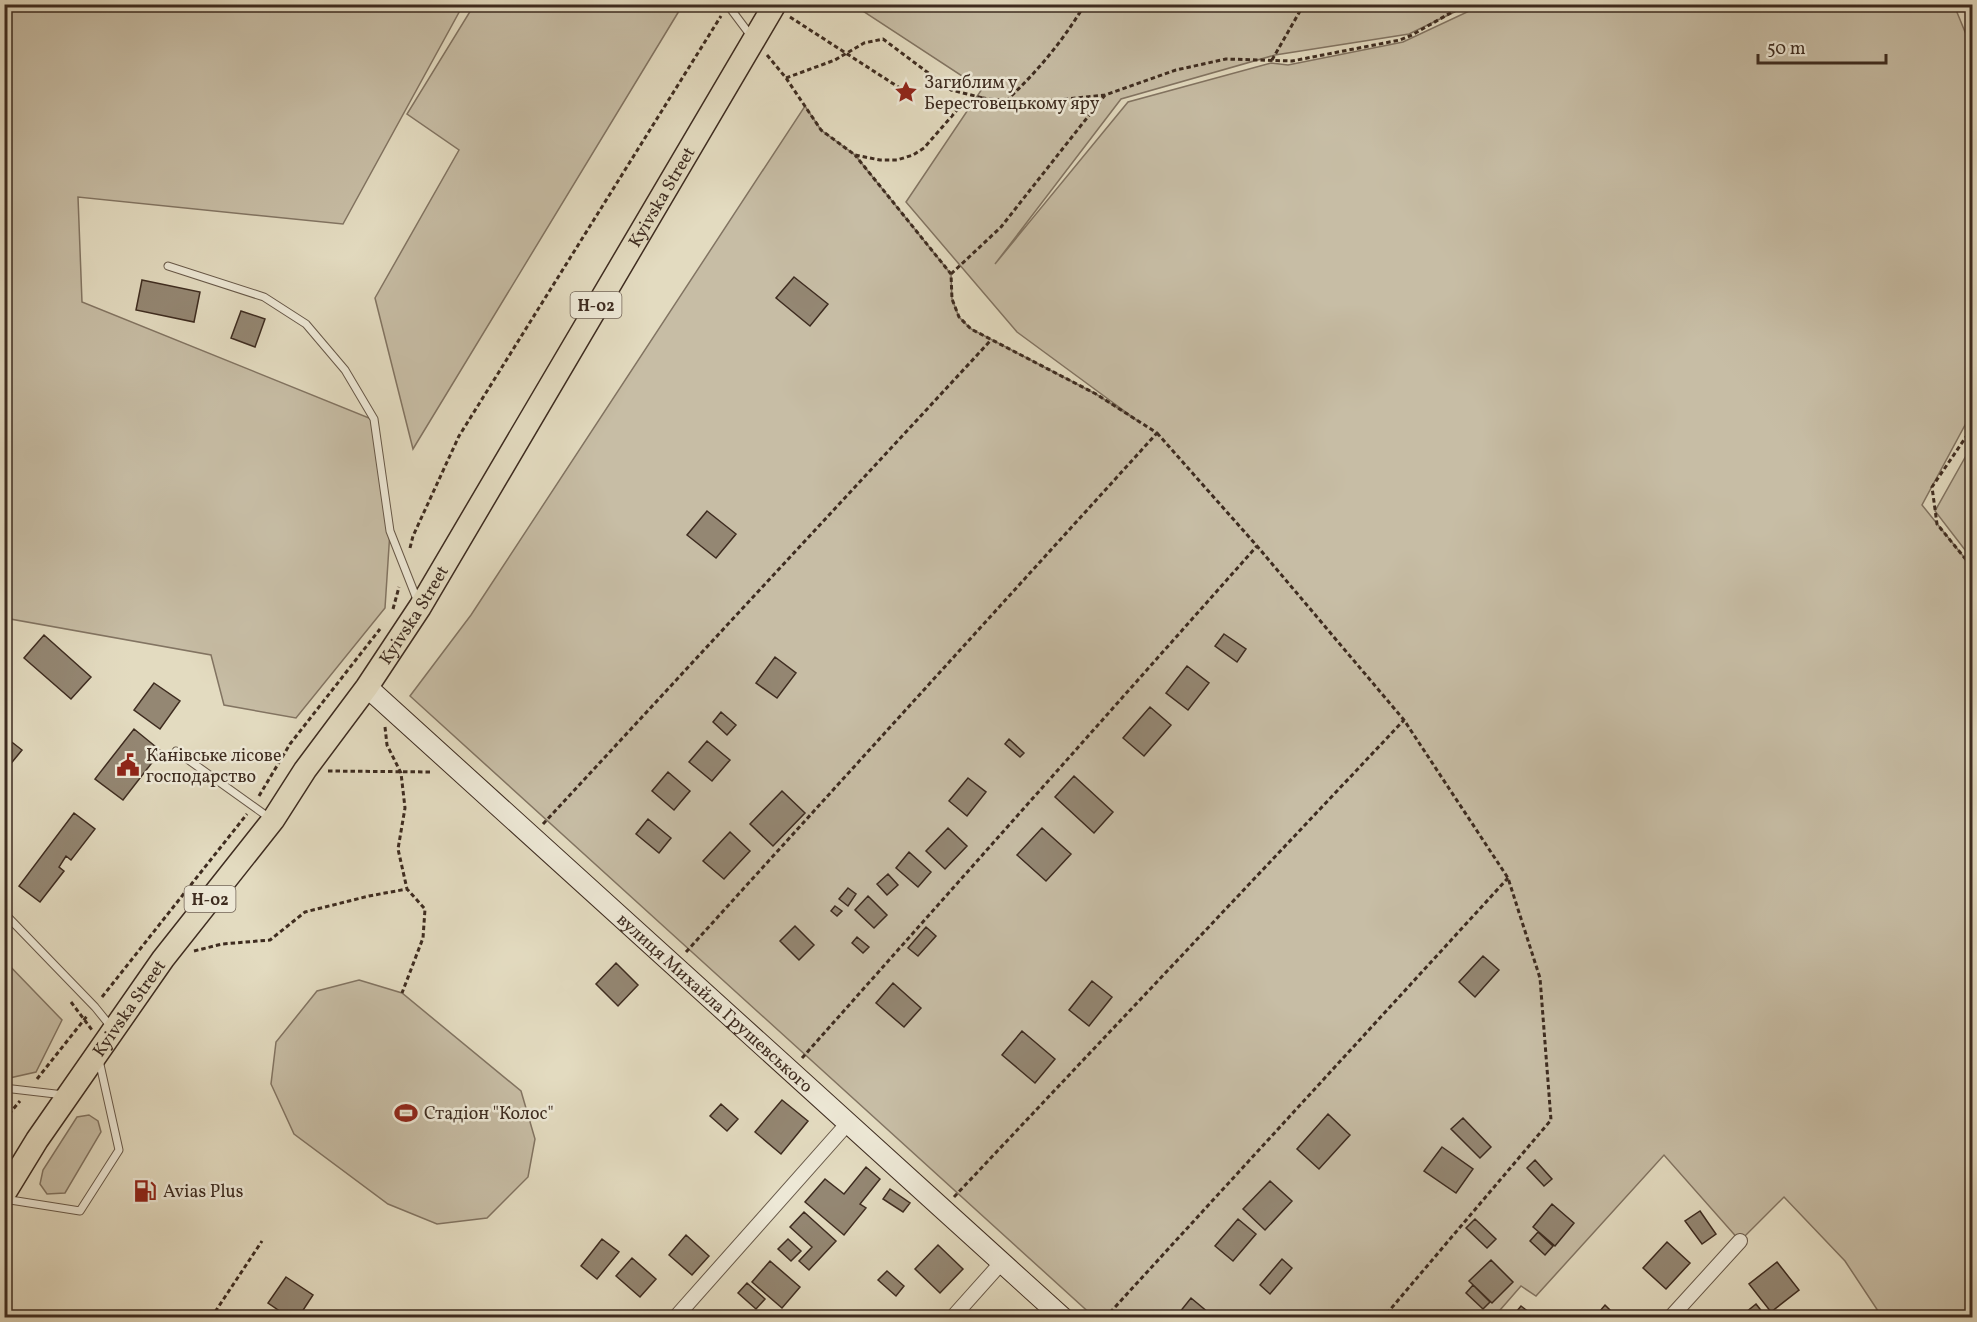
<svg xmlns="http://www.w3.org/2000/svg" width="1977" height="1322" font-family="Vollkorn,serif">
<rect width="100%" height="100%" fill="#e3dbc0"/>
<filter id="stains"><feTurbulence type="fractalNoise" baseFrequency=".00333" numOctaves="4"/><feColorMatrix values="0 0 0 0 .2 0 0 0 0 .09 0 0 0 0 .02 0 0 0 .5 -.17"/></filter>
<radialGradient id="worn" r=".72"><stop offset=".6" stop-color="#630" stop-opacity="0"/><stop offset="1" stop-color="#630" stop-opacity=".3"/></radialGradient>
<path fill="#c7bda5" stroke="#827462" stroke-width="1.5" d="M672 4 679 11 413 449 375 298 459 150 407 114 474 5Z
M4 5H463L343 224 78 197 82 302 374 420 390 531 385 608 296 718 224 705 211 655 5 618Z
M856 5H1469L1409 34 1275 55 1121 99 995 264 1128 102 1271 63 1288 65 1403 42 1482 5H1954L1972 49V412L1922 505 1972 567V1317H1882L1845 1261 1784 1197 1740 1241 1664 1155 1536 1296 1521 1286 1494 1317H1094L410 696 471 615 805 106 821 130 855 155 951 274 952 299 959 317 971 329 1096 394 1138 421 1017 332 906 202 982 89 855 6Z
M1972 445V559L1935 511Z
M4 960 62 1020 36 1072 5 1079Z
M359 980 402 993 521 1091 535 1139 528 1177 487 1218 437 1224 388 1204 294 1134 271 1084 276 1042 317 991Z
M89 1115 98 1121 101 1132 65 1193 47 1194 40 1184 43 1170 77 1117Z"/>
<path fill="#948773" stroke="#3e2c20" stroke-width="1.5" d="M794 277 828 304 810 326 776 298Z
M142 280 200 292 194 322 136 310Z
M241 311 265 319 255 347 231 338Z
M707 511 736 534 716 558 687 535Z
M1224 634 1246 649 1237 662 1215 646Z
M44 635 91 677 71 699 24 658Z
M775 657 796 673 777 698 756 683Z
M1187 666 1209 683 1188 710 1166 693Z
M154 683 180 701 160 729 134 710Z
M1150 707 1171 725 1144 756 1123 738Z
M721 712 736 725 727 735 713 722Z
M134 729 161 751 123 800 95 779Z
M4 736 22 750 4 772Z
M1009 739 1024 753 1020 757 1005 744Z
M707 741 730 760 712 781 689 762Z
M668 772 690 791 674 810 652 791Z
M1074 776 1113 812 1094 833 1055 797Z
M968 778 986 792 967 816 949 801Z
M782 791 805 813 773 846 750 824Z
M74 813 95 829 71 860 66 856 59 867 64 871 40 902 19 886Z
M648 819 671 838 659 853 636 834Z
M948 828 967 846 945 869 926 851Z
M1042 828 1071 854 1046 881 1017 855Z
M730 832 750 851 724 879 703 861Z
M909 852 931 872 918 887 896 868Z
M888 874 898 885 887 895 877 884Z
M848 888 856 894 848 906 839 899Z
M868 896 887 915 874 928 855 910Z
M835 906 842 911 837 916 831 911Z
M795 926 814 945 799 960 780 941Z
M926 927 936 936 918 956 908 948Z
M857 937 869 947 863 953 852 943Z
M1483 956 1499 970 1475 997 1459 982Z
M616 963 638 985 618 1006 596 984Z
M1092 981 1112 997 1089 1026 1069 1010Z
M893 983 921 1008 904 1027 876 1003Z
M1022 1031 1055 1059 1035 1083 1002 1055Z
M782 1100 808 1121 781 1154 755 1132Z
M721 1104 738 1119 727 1131 710 1116Z
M1328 1114 1350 1135 1319 1169 1297 1149Z
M1463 1118 1491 1147 1480 1158 1451 1129Z
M1442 1147 1473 1169 1456 1193 1424 1171Z
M1535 1160 1552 1179 1544 1186 1527 1168Z
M866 1167 880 1179 860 1204 866 1208 844 1235 805 1202 825 1179 844 1194Z
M1270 1181 1292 1201 1265 1230 1243 1209Z
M890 1189 910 1203 903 1212 883 1199Z
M1552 1204 1574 1223 1555 1246 1533 1227Z
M1700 1211 1716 1234 1702 1244 1685 1221Z
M804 1212 836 1241 809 1270 799 1261 812 1247 790 1227Z
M1238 1219 1256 1234 1233 1261 1215 1246Z
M1475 1219 1496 1239 1487 1248 1466 1228Z
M1538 1232 1553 1246 1545 1255 1530 1241Z
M686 1235 709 1256 692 1275 669 1255Z
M602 1239 619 1252 597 1279 581 1266Z
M788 1239 801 1251 791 1261 778 1249Z
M1667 1242 1690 1263 1666 1289 1643 1268Z
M938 1245 963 1269 940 1293 915 1269Z
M632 1258 656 1279 640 1297 616 1276Z
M1282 1259 1292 1268 1270 1294 1260 1285Z
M1491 1260 1513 1282 1492 1303 1469 1281Z
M770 1261 800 1287 782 1308 752 1282Z
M1777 1262 1799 1290 1771 1312 1749 1284Z
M887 1271 904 1286 896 1296 878 1280Z
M286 1277 313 1295 298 1318H290L268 1303Z
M747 1283 765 1299 756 1309 738 1293Z
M1473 1285 1490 1302 1483 1309 1466 1293Z
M1191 1298 1215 1318H1175Z
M1756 1304 1767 1318H1748L1745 1313Z
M1605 1305 1618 1318H1594Z
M1521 1306 1530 1313 1526 1318H1511Z"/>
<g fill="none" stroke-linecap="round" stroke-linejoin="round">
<g stroke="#675848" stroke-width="9">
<path id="lane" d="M727 4 751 36
M168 266 264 297 306 324 345 370 374 419 390 531 418 602
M176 751 271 819
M4 913 95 1007 112 1028
M4 1088 64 1095
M4 1199 80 1211 119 1150 99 1060"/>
</g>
<g stroke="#675848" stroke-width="16">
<path id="street" d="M675 1318 848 1123
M952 1318 1002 1262
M1670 1318 1740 1241"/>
</g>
<g stroke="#3e2c20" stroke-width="22">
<g id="secondary">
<path id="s1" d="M367 687 1063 1318"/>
</g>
</g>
<g stroke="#3e2c20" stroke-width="25">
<g id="primary">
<path id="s2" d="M4 1194 37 1140 163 959 273 820 305 770 367 687 420 607 775 4"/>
</g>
</g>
<path stroke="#3e2c20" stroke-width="3" stroke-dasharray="4.5 3" stroke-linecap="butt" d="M1972 4V7
M790 17 906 92
M767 55 786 78 821 130 855 155 880 160H897L913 155 924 148 958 109 969 102 983 98 1025 103 1105 95 1176 70 1226 59 1292 61 1400 40 1412 35 1466 4
M1272 60 1304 4
M786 78 835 60 864 43 883 39 951 90 983 98
M1006 101C1037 72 1063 41 1085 4
M951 274 1001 227 1105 95
M1972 428 1932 487 1937 524 1972 567
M1157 433 1257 546 1404 720 1508 878 1540 978 1551 1120 1383 1318
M410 548 413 536 459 436 721 16
M393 609 399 587
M385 727 387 745 401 773 405 808 398 849 407 889
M328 771 433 772
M259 796 290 744 380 629
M543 824 991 340
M194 951 222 944 270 940 305 912 369 896 407 889 425 909 423 938 402 993
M686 952 1157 433 1096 394 971 329 959 317 952 299 951 274 855 155
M102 997 247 814
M71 1002 92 1030
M802 1058 1257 546
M37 1079 87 1016
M4 1120 20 1101
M954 1197 1404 720
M211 1318 262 1241
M1105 1318 1508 878"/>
<use href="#lane" stroke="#ede8d6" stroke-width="7"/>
<use href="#street" stroke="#ede8d6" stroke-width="14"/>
<use href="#secondary" stroke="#ede8d6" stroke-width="20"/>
<use href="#primary" stroke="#e3dbc0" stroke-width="22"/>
</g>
<defs>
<g id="sight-bare" transform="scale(1.8)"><path d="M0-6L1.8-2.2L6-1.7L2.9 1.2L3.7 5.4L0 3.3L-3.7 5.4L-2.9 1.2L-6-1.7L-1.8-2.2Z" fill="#8f2418" stroke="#ede8d6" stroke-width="2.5" paint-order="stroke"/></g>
<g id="civic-bare" transform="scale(1.8)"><path d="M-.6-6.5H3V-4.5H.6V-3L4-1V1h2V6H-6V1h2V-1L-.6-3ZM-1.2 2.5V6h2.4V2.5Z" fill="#8f2418" stroke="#ede8d6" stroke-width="2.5" paint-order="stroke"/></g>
<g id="stadium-bare" transform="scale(1.8)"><path d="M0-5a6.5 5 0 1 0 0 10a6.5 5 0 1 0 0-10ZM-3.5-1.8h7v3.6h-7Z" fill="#8f2418" stroke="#ede8d6" stroke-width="2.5" paint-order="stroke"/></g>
<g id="fuel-bare" transform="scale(1.8)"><path d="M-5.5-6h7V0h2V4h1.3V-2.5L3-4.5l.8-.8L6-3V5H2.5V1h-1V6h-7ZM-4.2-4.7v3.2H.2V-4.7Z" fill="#8f2418" stroke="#ede8d6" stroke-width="2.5" paint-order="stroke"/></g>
</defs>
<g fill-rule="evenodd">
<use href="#sight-bare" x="906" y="92"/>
<use href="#civic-bare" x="128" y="765"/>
<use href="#stadium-bare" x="406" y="1113"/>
<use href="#fuel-bare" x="145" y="1191"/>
</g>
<g text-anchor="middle" stroke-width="5" stroke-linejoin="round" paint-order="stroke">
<g fill="#ede8d6" stroke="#726457" stroke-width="1.5">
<rect x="570.5" y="292" width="51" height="26" rx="4.5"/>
<rect x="184.5" y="886" width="51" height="26" rx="4.5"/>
</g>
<g font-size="16" font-weight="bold" fill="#3e2c20">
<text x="596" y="311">Н-02</text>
<text x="210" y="905">Н-02</text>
</g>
<g font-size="18" fill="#3e2c20" stroke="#ede8d6" text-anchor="start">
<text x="924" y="88">Загиблим у<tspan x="924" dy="21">Берестовецькому яру</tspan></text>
<text x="146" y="761">Канівське лісове<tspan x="146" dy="21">господарство</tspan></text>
<text x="424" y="1119">Стадіон "Колос"</text>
<text x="163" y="1197">Avias Plus</text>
</g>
<g font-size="18" fill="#3e2c20" stroke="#ede8d6">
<text dy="6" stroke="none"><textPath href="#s2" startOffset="1196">Kyivska Street</textPath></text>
<text dy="6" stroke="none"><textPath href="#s2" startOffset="710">Kyivska Street</textPath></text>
<text dy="6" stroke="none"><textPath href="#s1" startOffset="470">вулиця Михайла Грушевського</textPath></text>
<text dy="6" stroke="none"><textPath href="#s2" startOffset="224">Kyivska Street</textPath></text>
</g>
</g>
<rect width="1977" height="1322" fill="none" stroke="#e3dbc0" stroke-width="24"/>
<rect x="6" y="6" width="1965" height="1310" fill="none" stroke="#3e2c20" stroke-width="3"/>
<rect x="12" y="12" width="1953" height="1298" fill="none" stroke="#3e2c20" stroke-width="1.5"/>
<path d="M1758 54v9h128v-9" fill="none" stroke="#3e2c20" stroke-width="3"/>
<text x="1767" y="54" font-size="18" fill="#3e2c20" stroke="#ede8d6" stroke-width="4.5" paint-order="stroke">50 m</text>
<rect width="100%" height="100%" filter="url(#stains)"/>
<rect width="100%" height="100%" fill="url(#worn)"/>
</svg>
